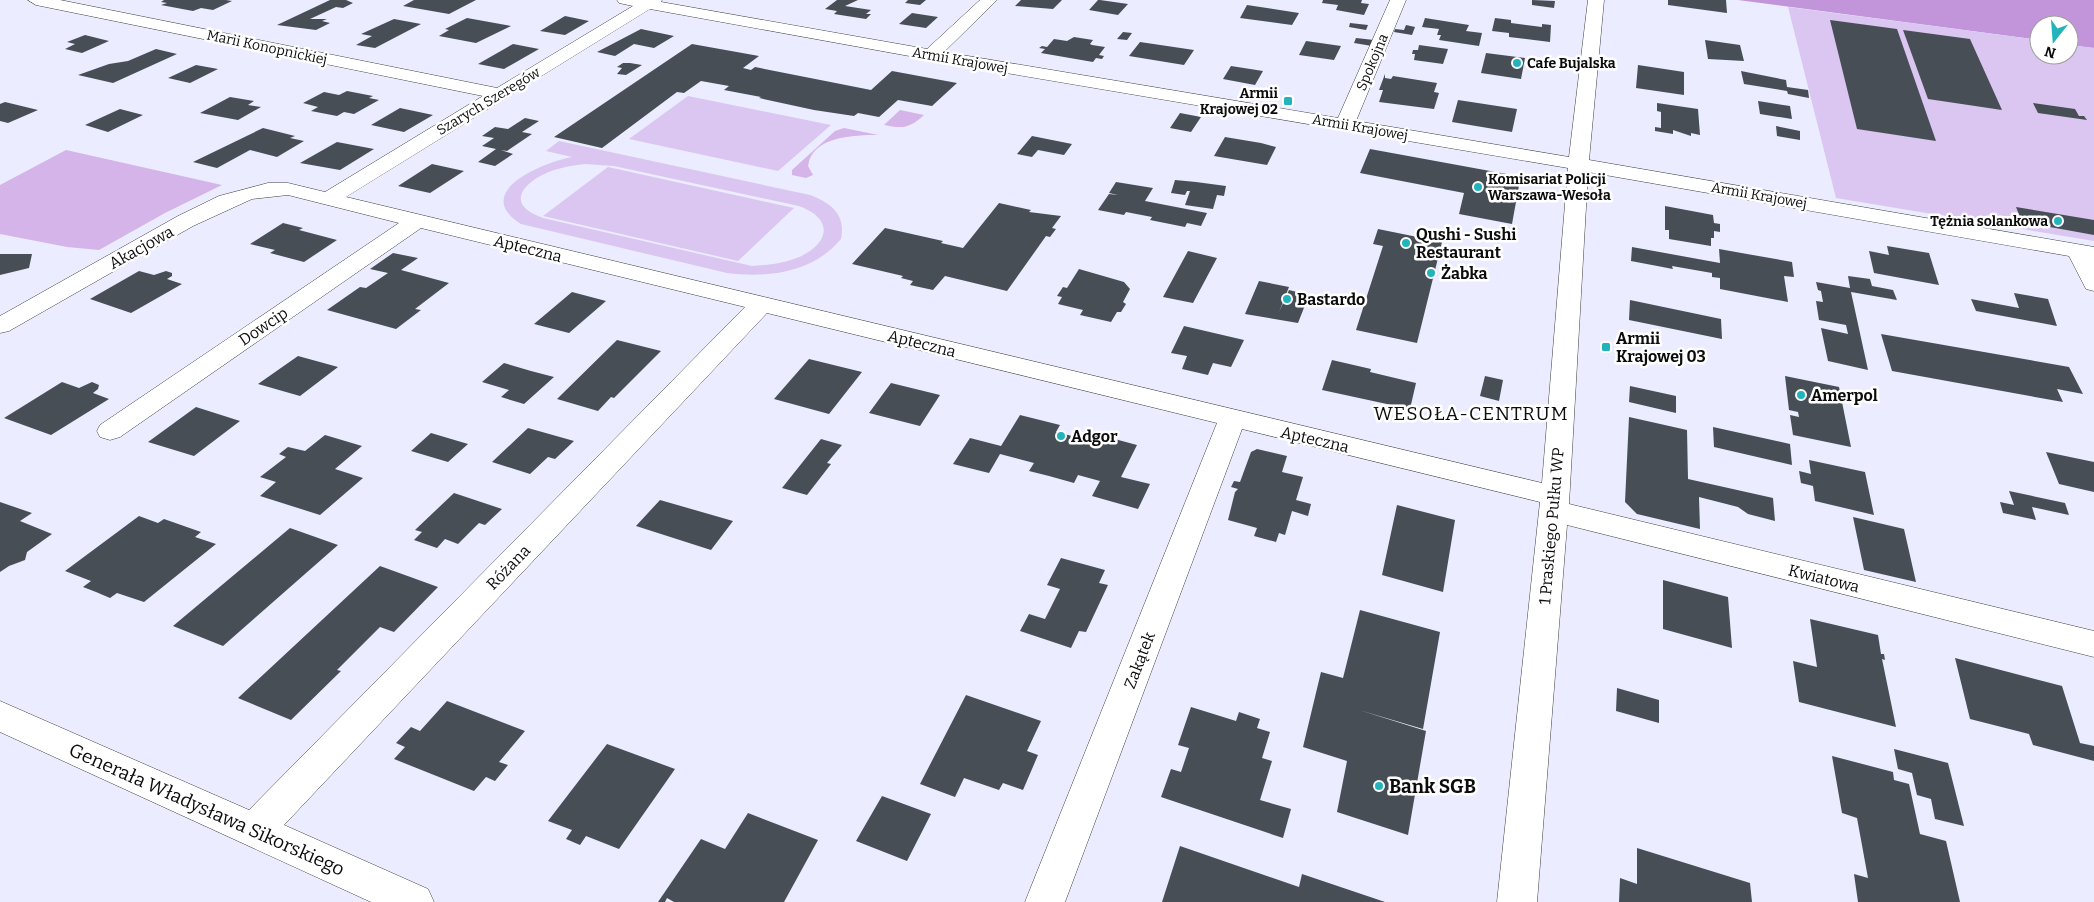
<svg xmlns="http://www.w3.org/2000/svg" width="2094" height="902" font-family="Bitter,serif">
<rect width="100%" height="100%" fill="#ebecff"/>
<path fill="#d4b4e9" d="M900 110 924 115C910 128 903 129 884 125Z
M844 128 878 135C854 135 812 136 808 166L813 175 806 178 792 175V170L835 131Z
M66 150 222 185 165 213 99 250 67 247 0 234V185Z"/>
<path fill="#c294da" d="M1738 0H2094V48L2069 45V25H2039V40Z"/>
<path fill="#dac6f0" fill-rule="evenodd" d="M1788 7 2039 40V55H2069V45L2094 48V241L1836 198Z
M688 96 831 125 778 171 629 139Z
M559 141 810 195C831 203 846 214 841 239 813 273 768 278 727 273L521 224C470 192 544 162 572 157L546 151ZM585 164 614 166 799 206C837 220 828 247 794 259 780 264 766 265 752 266L543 218C502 204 525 180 554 170 564 167 574 165 585 164Z
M608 167 794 208 738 261 543 216Z"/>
<path fill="#484e55" d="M164 0H226L232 1 213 10 201 8 193 11 161 5 167 3 161 2Z
M330 0H346L353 3 343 8 336 7 310 19H327L322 21 330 23 316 30 277 25Z
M414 0H476L449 14 403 6Z
M837 0H858L845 6 871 10 866 14H871L866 19 834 14 837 11 825 9Z
M908 0H926L920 5 905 3Z
M1021 0H1062L1053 9 1015 6Z
M1098 0H1100L1128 4 1118 15 1089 10Z
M1323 0H1362L1361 3 1369 4 1364 15 1336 10 1338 5 1322 3Z
M1532 0 1555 1 1554 8 1532 5Z
M1668 0H1726L1727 13 1668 5Z
M1247 5 1299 13 1292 25 1240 18Z
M912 13 938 17 926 28 899 24Z
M565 16 589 21 565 35 540 31Z
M467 18 511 26 476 43 439 36 449 30 445 29Z
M1425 18 1469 25 1466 31 1482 33 1479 46 1439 40 1441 35H1437L1439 29 1422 27Z
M1495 18 1511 20V23L1542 27V24L1551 25 1550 42 1509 37V33L1492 31Z
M394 19 421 24 375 48 356 45 372 36 361 34Z
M1830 20 1897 29 1936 141 1857 129Z
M1350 23 1368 25 1366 30 1349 27Z
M1406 25 1415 27 1412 35 1394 32 1395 29 1404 30Z
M641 29 674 36 654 48 634 44 615 56 597 52Z
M1903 30 1970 39 2002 110 1928 99Z
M1123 32 1132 33 1127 40 1117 39Z
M85 35 109 41 82 53 65 49 75 44 67 42Z
M1074 37 1093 40 1090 44 1092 45 1105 47 1099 55 1104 56 1102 59 1096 58 1093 62 1041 53 1045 49 1039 48 1042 46 1047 47 1054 39 1067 41Z
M1356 38 1374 40 1372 46 1354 43Z
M1705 40 1740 45 1744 61 1708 59Z
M1306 41 1341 46 1334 60 1299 55Z
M1140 42 1194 50 1184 65 1129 56Z
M513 44 539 49 504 69 478 64Z
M692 44 759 56 743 68 751 70 755 67 871 90 892 71 957 83 932 106 898 100 879 117 858 113 854 116 814 110 759 98 761 97 724 90 729 86 701 81 684 93 677 92 602 148 554 137Z
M1419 45 1448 49 1443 64 1414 60 1415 54H1412L1413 50H1418Z
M156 49 177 54 113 83 78 75 109 64 128 61Z
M1486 53 1525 58 1521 79 1481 73Z
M623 63H630L642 65 626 75 617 74 622 68 617 67Z
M196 65 218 69 190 83 168 78Z
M1638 65 1684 72V95L1636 88Z
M1231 66 1263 71 1255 85 1223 79Z
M1741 71 1786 80 1787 87 1808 90 1809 98 1788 94 1787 91 1744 84Z
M1385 74V78L1391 79 1393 76 1437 83 1434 92 1439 93 1434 109 1379 102 1383 90H1379Z
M347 91 373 96 369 98 379 100 354 114 344 112 337 116 311 111 318 107 303 103 324 92 339 95Z
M230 97 254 101 248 105 261 107 238 120 200 113Z
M1458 100 1517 109 1512 132 1452 122Z
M1758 101 1790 106 1792 119 1760 114Z
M5 102 38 110 8 123 0 121V104Z
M1657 103 1698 109 1700 135 1691 133V136L1673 130V134L1655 131V127L1661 128V112L1657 111Z
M2033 103 2075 109 2079 116H2084L2087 120 2038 113Z
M400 108 433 115 404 132 371 125Z
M120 109 143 115 108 132 85 125Z
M1180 113 1201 117 1191 132 1170 128Z
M525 118 539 121 522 132 532 134 507 151 501 150 513 154 495 166 478 162 496 149 482 146 494 138 482 136 495 127 508 129Z
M1776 126 1800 131V140L1777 136Z
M263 128 295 136 290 138 304 141 277 157 250 150 217 168 193 162Z
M1032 136 1072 144 1064 155 1038 150 1032 157 1017 154Z
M1225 137 1261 143 1276 147 1267 165 1214 156Z
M337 142 374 149 340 170 300 163Z
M1370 149 1512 175 1520 180 1512 224 1459 214 1464 193 1360 173Z
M432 164 464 171 430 193 398 186Z
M1175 180 1196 182 1226 186 1224 196 1217 195 1213 209 1185 205 1190 191H1187L1185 195 1171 193Z
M1116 182 1153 188 1145 201 1207 213 1201 226 1187 223 1185 227 1150 220 1152 217 1126 212 1124 215 1098 210 1109 194 1118 195 1109 193Z
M999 203 1031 210 1029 212 1061 216 1052 228 1056 229 1050 237 1046 236 1007 291 945 276 933 290 910 285 913 281 901 278 903 276 852 264 885 228 943 241 941 243 963 248Z
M1665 206 1713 215 1714 223 1720 224V232L1714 231V238H1711V246L1669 239V230H1665Z
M2016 207 2094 220V235L2022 222Z
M283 223 303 228 299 230 337 240 304 262 270 253 275 250 250 244Z
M1378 229 1442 242 1417 343 1356 330 1383 246 1373 244Z
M1887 246 1929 253 1939 285 1874 273 1869 251 1889 255Z
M1632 247 1720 263 1719 249 1792 262 1794 277 1784 276 1788 302 1720 289V278L1712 277V273L1672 266 1673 269 1631 261Z
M1188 251 1217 258 1193 303 1163 297Z
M393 253 418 258 401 270 449 283 415 309 421 310 396 329 327 310 360 287 366 288 388 273 370 269Z
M0 254H32L29 268 0 275Z
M1079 269 1124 282 1130 289 1123 302 1126 304 1121 312H1117L1111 322 1080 315 1083 310 1058 304 1062 297 1057 296 1063 287 1067 288Z
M139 271 154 275 166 271 172 273V276L167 279 182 284 131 313 90 299Z
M1848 276 1870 279 1872 286 1893 290 1897 300 1851 292 1868 370 1828 361 1821 328 1848 334 1846 325 1819 320 1816 301 1823 302 1821 291 1818 290 1816 282 1850 288Z
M1259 281 1289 287 1279 312 1289 290 1309 295 1298 323 1245 314Z
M572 292 606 301 569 333 534 324Z
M2014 293 2048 299 2057 326 1976 311 1971 299 2019 308Z
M1630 300 1721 319 1722 339 1629 320Z
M1184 326 1244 340 1231 367 1213 363 1208 375 1182 369 1187 356 1171 353Z
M1881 334 2069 367 2083 394 2057 389 2063 402 1892 371Z
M617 340 661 351 614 398 611 397 598 411 557 399Z
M298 356 338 367 300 396 258 384Z
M809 359 862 372 829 414 774 399Z
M1332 360 1371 369 1370 372 1416 383 1410 409 1322 390Z
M504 363 531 371 554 377 524 404 501 397 509 390 482 382Z
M1485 376 1503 380 1499 401 1480 396Z
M1785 376 1839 387 1851 447 1793 435 1790 415 1799 417 1798 412 1789 410Z
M62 382 79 388 92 382 99 385 98 389 93 393 109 399 51 435 4 418Z
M891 383 940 395 920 426 869 413Z
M1630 386 1676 396V413L1629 402Z
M196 407 240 421 194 456 148 442Z
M1020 415 1060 425 1056 432 1092 441 1096 434 1137 445 1121 477 1150 484 1138 509 1092 496 1100 481 1078 475 1074 483 1049 476 1029 471 1034 463 1000 454 989 473 953 464 970 438 1001 446Z
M1629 417 1687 430 1688 479 1773 498 1775 521 1748 514 1738 507 1699 497 1700 529 1637 514 1625 502Z
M1713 427 1790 444 1792 465 1714 447Z
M528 428 574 441 555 459 548 457 530 474 492 462Z
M431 433 468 444 448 462 411 451Z
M325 435 362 446 335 469 363 478 320 515 260 496 276 482 260 477 286 457 279 454 288 447 305 451Z
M821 439 842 445 827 463 831 464 807 495 782 488Z
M1257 449 1287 456 1282 472 1303 477 1296 500 1311 504 1308 516 1292 511 1285 535 1279 533 1276 542 1254 536 1257 528 1228 520 1235 492 1238 489 1231 487 1234 481 1240 482 1251 452Z
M2046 452 2094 462V492L2059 484Z
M1809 460 1865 472 1874 515 1815 501 1813 486 1801 483 1799 471 1811 474Z
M2009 491 2065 503 2069 515 2032 507 2036 520 2003 513 2000 502 2014 505Z
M454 493 502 509 485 525 479 523 458 544 445 539 437 548 414 540 422 532 415 530Z
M660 500 733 521 711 550 636 526Z
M0 502 32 513 20 521 52 534 27 552 25 560 9 566 0 572Z
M1397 505 1455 520 1443 592 1382 575Z
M139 516 158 523 164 519 201 532 195 537 216 544 144 602 117 593 110 598 96 592 83 587 91 581 65 571Z
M1853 517 1904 529 1916 582 1864 570Z
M290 528 338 545 223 646 173 626Z
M1061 558 1105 570 1099 583 1108 585 1086 632 1079 631 1071 648 1020 631 1029 614 1045 619 1060 589 1047 585Z
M380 566 438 587 394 632 380 627 337 670 341 671 291 720 238 698Z
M1663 580 1728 597 1732 648 1663 629Z
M1360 610 1440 632 1423 729 1359 710 1426 731 1408 835 1337 812 1347 761 1303 747 1321 672 1343 678Z
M1810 619 1878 635 1881 654H1884L1885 660 1882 659 1896 727 1799 702 1793 661 1817 667Z
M1955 658 2062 686 2080 743 2094 746V761L2033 745 2029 734 1970 719Z
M1617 688 1659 700V723L1616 711Z
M966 695 1041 721 1027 751 1038 755 1023 790 1003 783 999 790 964 778 955 797 920 784Z
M447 701 525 731 499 762 508 765 495 781 486 777 474 791 394 759 405 747 396 743 411 727 420 731Z
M1191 707 1236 721 1239 712 1260 719 1257 728 1270 732 1262 758 1272 761 1260 800 1291 809 1283 838 1161 797 1171 769 1181 772 1189 748 1178 745Z
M607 744 675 769 619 849 586 836 580 845 566 839 572 830 548 821Z
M1894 749 1948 763 1964 826 1935 819 1931 799 1917 795 1912 773 1898 769Z
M1832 756 1893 772 1894 780 1909 784 1920 834 1946 841 1960 902H1858L1854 874 1868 878 1857 818 1842 813Z
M882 796 931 814 907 861 856 841Z
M748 813 818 840 784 902H674L667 898 665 902H658L701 839 725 849Z
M1180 846 1299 887 1302 874 1385 902H1162Z
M1637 848 1750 883 1752 902H1619L1620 878 1637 884Z"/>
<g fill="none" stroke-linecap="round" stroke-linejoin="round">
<g stroke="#3f3f3f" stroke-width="1">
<path id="minor" d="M28 0H60L497 88 633 6 619 3 617 0H662L661 2 927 49 980 0H997L944 52 1338 118 1390 0H1406L1356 121 1569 157 1588 0H1604L1589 160 2094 247V291L2086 289 2069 256 1588 172 1569 504 2094 631V657L1567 525 1537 902H1497L1540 502 1242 429 1065 902H1025L1217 423 767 313 284 825 428 889 434 902H371L0 732V701L249 810 745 307 421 228 120 437 110 440 100 437 97 431 100 425 399 223 288 195 252 199 193 226 9 331 0 333V316L178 216 219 196 268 183H288L325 192 483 96 36 5ZM650 9 959 65 1568 168 1542 483 346 197Z"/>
</g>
<use href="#minor" fill="#fff" fill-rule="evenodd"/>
</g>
<g fill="#22b3bd" stroke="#fff" stroke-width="2">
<circle cx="1517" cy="63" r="5"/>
<rect x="1283" y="96" width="10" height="10" rx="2.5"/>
<circle cx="1478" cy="187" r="5"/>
<circle cx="2058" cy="221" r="5"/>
<circle cx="1406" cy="243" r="5"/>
<circle cx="1431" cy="273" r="5"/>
<circle cx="1287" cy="299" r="5"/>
<rect x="1601" y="342" width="10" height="10" rx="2.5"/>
<circle cx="1801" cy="395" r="5"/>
<circle cx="1061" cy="436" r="5"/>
<circle cx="1379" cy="786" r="5"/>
</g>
<g text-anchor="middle" stroke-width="5" stroke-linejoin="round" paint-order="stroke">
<g font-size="14" fill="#0c0c0c" stroke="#fff">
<text transform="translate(267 47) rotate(12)" y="5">Marii Konopnickiej</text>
<text transform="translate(960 60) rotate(10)" y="5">Armii Krajowej</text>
<text transform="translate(1372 62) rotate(-67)" y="5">Spokojna</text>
<text transform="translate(488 101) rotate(-31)" y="5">Szarych Szeregów</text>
<text transform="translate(1360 127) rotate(10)" y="5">Armii Krajowej</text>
<text transform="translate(1759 195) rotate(10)" y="5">Armii Krajowej</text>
</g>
<g font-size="14" font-weight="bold" fill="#0c0c0c" stroke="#fff" text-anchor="start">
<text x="1527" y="68">Cafe Bujalska</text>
<text x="1278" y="98" text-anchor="end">Armii<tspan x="1278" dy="16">Krajowej 02</tspan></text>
<text x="1488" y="184">Komisariat Policji<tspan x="1488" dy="16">Warszawa-Wesoła</tspan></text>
<text x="2048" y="226" text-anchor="end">Tężnia solankowa</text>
</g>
<g font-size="16" font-weight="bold" fill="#0c0c0c" stroke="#fff" text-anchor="start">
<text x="1416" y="240">Qushi - Sushi<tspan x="1416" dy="18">Restaurant</tspan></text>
<text x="1441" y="279">Żabka</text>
<text x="1297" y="305">Bastardo</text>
<text x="1616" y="344">Armii<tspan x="1616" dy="18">Krajowej 03</tspan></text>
<text x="1811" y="401">Amerpol</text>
<text x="1071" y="442">Adgor</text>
</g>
<g font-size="16" fill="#0c0c0c" stroke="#fff">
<text transform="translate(141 247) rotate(-29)" y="6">Akacjowa</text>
<text transform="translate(528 248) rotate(14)" y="6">Apteczna</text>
<text transform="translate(263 326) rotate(-34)" y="6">Dowcip</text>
<text transform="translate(922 343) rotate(14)" y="6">Apteczna</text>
<text transform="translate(1315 439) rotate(13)" y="6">Apteczna</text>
<text transform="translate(1551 526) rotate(-85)" y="6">1 Praskiego Pułku WP</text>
<text transform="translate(508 567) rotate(-46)" y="6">Różana</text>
<text transform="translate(1824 578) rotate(14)" y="6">Kwiatowa</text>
<text transform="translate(1139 660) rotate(-69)" y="6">Zakątek</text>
</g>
<g font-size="19" letter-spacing="1" fill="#0c0c0c" stroke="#fff">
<text x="1471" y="420">WESOŁA-CENTRUM</text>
</g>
<g font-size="19" font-weight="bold" fill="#0c0c0c" stroke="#fff" text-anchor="start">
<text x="1389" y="793">Bank SGB</text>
</g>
<g font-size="19" fill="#0c0c0c" stroke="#fff">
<text transform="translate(207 809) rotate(24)" y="7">Generała Władysława Sikorskiego</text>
</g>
</g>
<g transform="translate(2054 40) rotate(197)"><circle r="24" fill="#ffffff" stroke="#9e9e9e"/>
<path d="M0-4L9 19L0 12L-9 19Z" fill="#22b3bd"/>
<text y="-8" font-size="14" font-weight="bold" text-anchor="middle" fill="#0c0c0c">N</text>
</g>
</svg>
